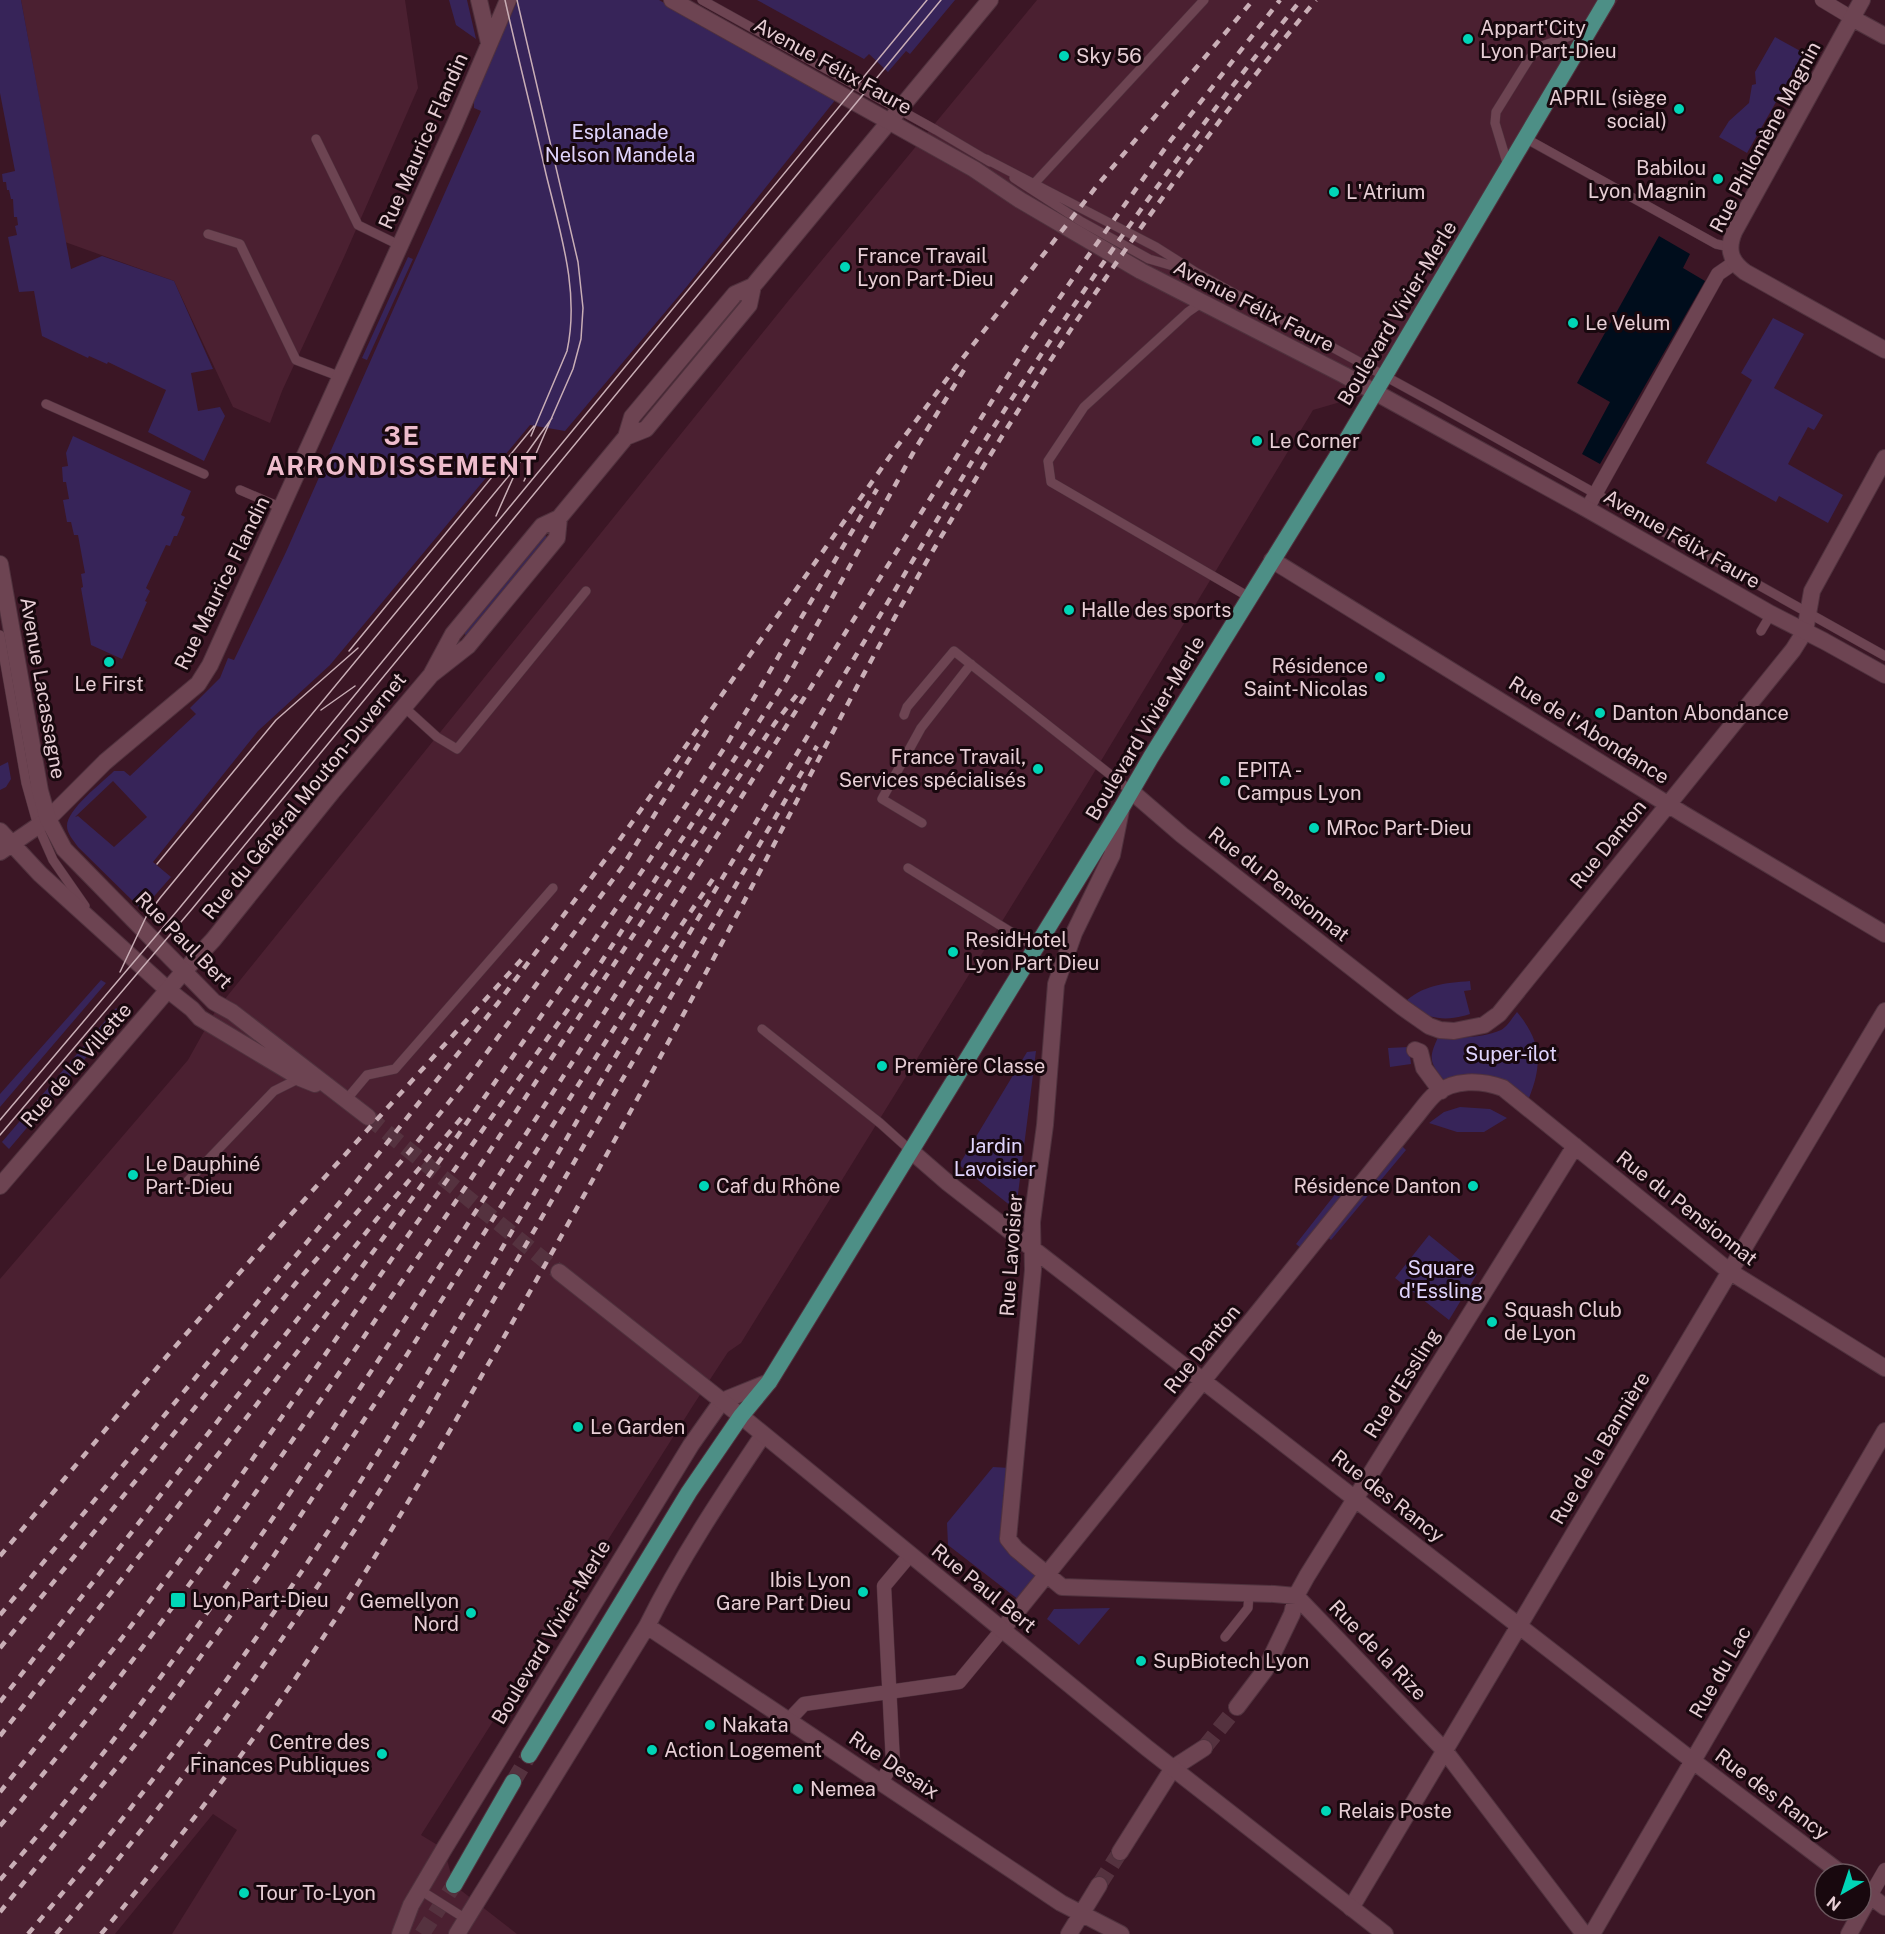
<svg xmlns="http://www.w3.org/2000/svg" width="1885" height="1934" font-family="'Public Sans',sans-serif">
<rect width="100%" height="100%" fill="#3b1625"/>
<path fill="#4b2031" d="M21 0H405L418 88 344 257 282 391 270 423 233 407 174 281 65 242Z
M1037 0H1618L1375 392 1313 410 1084 789 741 1343 728 1352 694 1404 421 1835 444 1849 454 1885 517 1934H172L237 1830 213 1814 115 1934H0V1279L188 1060 216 1010 789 300Z"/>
<path fill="#372459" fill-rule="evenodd" d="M0 0H21L71 269 102 256 174 281 213 369 191 373 198 411 220 407 225 416 204 461 148 432 166 390 108 362 107 364 89 356 88 358 42 336 34 291 19 292 8 237 17 235 15 226 18 225 17 217H14L13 199H11L9 190H7L6 182H3L2 174 15 171 0 93Z
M449 0H467L476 39 456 25Z
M518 0H659L836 99 688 285 565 431 530 425 330 665 258 731 153 862 171 877 142 910 78 847C74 841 67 834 67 826 67 809 102 783 114 771H124L130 776 196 714 190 708 220 678 228 658 234 660 286 552 481 111 474 108V91ZM113 781 147 817 114 847 78 816 75 817Z
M757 0H955L910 54 906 51 888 72 869 54 864 59Z
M1775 37 1804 53 1747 153 1719 137 1729 121 1749 103 1752 85 1756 84 1755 72Z
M408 257 413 259 367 360 362 358Z
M1773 318 1804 334 1774 388 1823 415 1814 430 1808 427 1788 464 1843 495 1828 523 1779 496 1776 502 1706 463 1752 380 1741 373Z
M73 436 191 491 181 515 185 517 177 536H174L170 546 166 545 146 588 150 591 145 601 147 602 122 659 91 645 81 588 83 587 81 574 85 573 78 535H74L71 522H67L63 500 69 499 66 482H63L62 467 68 466 66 453Z
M546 536 548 541 468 637 461 631 541 537Z
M8 762 11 779 6 787 0 790V766Z
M101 980 106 983 0 1107V1094Z
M1470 981 1471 990 1464 991 1470 1014C1451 1020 1438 1020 1420 1013V1009L1404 1003C1422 985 1445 983 1470 981Z
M116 1008 123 1014 9 1149 2 1142Z
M1517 1012C1541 1041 1543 1063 1529 1098L1507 1081 1444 1080C1428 1061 1429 1057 1439 1035 1459 1039 1482 1038 1501 1030 1507 1027 1512 1018 1517 1012Z
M1409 1047 1411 1064 1390 1067 1388 1048Z
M1036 1051 1016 1210 959 1165 1027 1052Z
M1460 1107 1490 1109 1507 1118 1484 1132H1457L1429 1123 1444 1112Z
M1401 1145 1406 1150 1331 1240 1326 1236Z
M1340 1188 1347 1194 1302 1249 1296 1244Z
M1429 1235 1477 1274 1449 1320 1395 1278Z
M993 1467 1010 1468 1004 1542 1040 1574 1019 1600 948 1545 947 1523Z
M1110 1608 1079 1645 1047 1619 1054 1609Z"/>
<path fill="#000d1c" d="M1659 236 1690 254 1683 268 1705 281 1600 464 1582 454 1610 402 1577 383Z"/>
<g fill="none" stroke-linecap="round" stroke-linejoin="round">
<path stroke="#55323f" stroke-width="16" stroke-dasharray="16 8" stroke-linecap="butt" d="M1204 1748 1237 1707
M1099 1885 1120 1852"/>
<path stroke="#55323f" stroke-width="16" stroke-dasharray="16 8" stroke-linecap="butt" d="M368 1117 559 1272"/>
<path stroke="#55323f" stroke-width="16" stroke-dasharray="16 8" stroke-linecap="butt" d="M513 1782 529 1755
M422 1934 454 1885"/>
<g stroke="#50323e" stroke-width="10">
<path id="service" d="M702 0 936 130 990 162
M1525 138 1716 244 1730 247
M316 139 358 225 399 245
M986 159 1156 247 1197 273 1434 403 1885 656
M1508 166 1495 123 1496 112 1529 59 1542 46 1589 29
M1014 178 1082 222 1149 259 1187 270
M1031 187 1204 0
M208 234 240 244 296 360 341 377
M1201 303 1188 312 1084 407 1048 461 1051 482 1249 597
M46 404 204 474
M240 490 282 508
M1761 631 1771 614
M0 635 26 783 38 826 53 860 85 906
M404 707 437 737 457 749 586 591
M904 715 907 707 954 651 1131 791
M922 823 882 799 921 728 971 664
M908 868 1035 947
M762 1029 880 1123 910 1150
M346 1100 367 1075 395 1069 553 888
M183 1186 274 1091 300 1078
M1225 1637 1248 1608 1249 1593
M420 1890 466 1919"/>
</g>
<g stroke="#50323e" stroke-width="15">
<path id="pedestrian" d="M1822 0 1852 18
M1587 509 1718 274 1734 263
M789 1720 804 1704 959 1682 1002 1630
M881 1782 893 1763 884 1586 910 1555
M1870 1896 1885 1870"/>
</g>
<g stroke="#50323e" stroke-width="18">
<path id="minor" d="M479 0 489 43
M1862 0 1734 232C1727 249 1730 261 1745 272L1885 350
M1852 18 1885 36
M626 437 646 429 749 305 753 286
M1272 560 1685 815 1885 934
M431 675 453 634 542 526 559 518 626 437 632 417 735 294 753 286 990 0
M1131 791 1182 835 1402 1007 1429 1026 1440 1030 1454 1031 1484 1025 1499 1014 1793 650 1805 631 1812 591 1885 458
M1121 810 1112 855 1074 933 1056 984 1045 1125 1032 1222 1033 1270 1008 1539 1016 1549 1062 1587 1274 1594 1296 1596 1445 1751 1584 1934
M0 831 40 874 168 990
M0 852 48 819 105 762 198 684 210 665 455 124 508 0
M184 971 213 940 332 792 431 675 468 646 557 538 559 518
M1415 1050 1420 1052 1424 1068 1441 1091
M910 1150 948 1183 1693 1761 1842 1874
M647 1626 1061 1903 1121 1934
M1002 1630 1413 1120C1420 1112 1427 1101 1435 1094 1454 1079 1481 1080 1503 1088L1729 1271 1885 1368
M1237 1707 1265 1670 1292 1614 1296 1596 1307 1576 1575 1146
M1120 1852 1173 1768 1204 1748
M1861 1889 1885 1907
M1351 1908 1885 1011
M400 1934 411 1905 444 1849 691 1445 722 1401 769 1382
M457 1934 647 1626C680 1559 722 1496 763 1435
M1069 1934 1099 1885
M1592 1934 1885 1431
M1849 1934 1870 1896"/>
</g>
<g stroke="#50323e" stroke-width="18">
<path id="tertiary" d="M741 1416 1147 1748 1385 1934"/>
</g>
<g stroke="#50323e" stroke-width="18">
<path id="secondary" d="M672 0 974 169 1020 200 1141 271 1344 375 1587 509 1771 614 1824 641 1885 675
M0 564 40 791 48 819 64 849 214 1002 232 1012 368 1117
M168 990 192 1009 200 1018 300 1078 315 1084
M0 1186 184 971
M559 1272 741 1416"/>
</g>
<g stroke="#50323e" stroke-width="18">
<path id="primary" d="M529 1755 689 1492 741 1416 769 1382 1122 807 1151 757 1336 458 1607 0
M454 1885 513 1782"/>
</g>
<use href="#service" stroke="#6d4452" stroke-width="9"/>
<use href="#pedestrian" stroke="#6d4452" stroke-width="14"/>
<use href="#minor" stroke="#6d4452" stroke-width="16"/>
<use href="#tertiary" stroke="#6d4452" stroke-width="16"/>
<use href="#secondary" stroke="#6d4452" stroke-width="16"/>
<use href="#primary" stroke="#4d8f86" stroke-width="16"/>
<path stroke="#c9aeb6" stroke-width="1.5" d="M505 0C518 58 533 116 546 174 560 232 580 291 567 351L531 436
M517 0 578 262 583 308 581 339 573 369 524 481
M496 516 513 478
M349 651 534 426
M321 710 355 686
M157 864 276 720 358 648
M120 972 146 917 160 898 521 461 552 418
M0 1120 177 911 927 0
M0 1135 192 909 941 0"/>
<path stroke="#c9aeb6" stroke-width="4.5" stroke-dasharray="8 8" stroke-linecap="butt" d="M0 1556 167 1356 277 1230 522 959
M0 1615 345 1196 498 1003 616 845 893 452 955 368 1096 187 1253 0
M0 1648 296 1283 410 1151 469 1077 622 867 711 724
M0 1702 255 1373 376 1220 463 1116
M0 1736 343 1293 454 1141 640 874 727 744 877 489
M0 1792 122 1638 215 1513 416 1224 598 967 785 682 917 446 967 365
M0 1826C140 1660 265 1482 387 1303 518 1111 645 916 775 723L799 692
M0 1880C165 1688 304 1474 442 1263 640 961 831 654 1025 349L1088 256 1171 140 1280 0
M0 1912 150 1726 273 1557 401 1364 657 961 717 873
M28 1934C137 1806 237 1671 329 1530 416 1397 496 1258 577 1121 710 898 844 676 977 453 1077 296 1183 144 1301 0
M56 1934C193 1774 313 1601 423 1421L817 746
M101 1934C190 1828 272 1717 347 1601 401 1517 450 1430 500 1344 582 1201 661 1057 739 911 807 783 872 652 947 527 1056 342 1179 165 1316 0"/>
</g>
<g fill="#00d5b7" stroke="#18080e" stroke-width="2">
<circle cx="1468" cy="39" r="6"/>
<circle cx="1064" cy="56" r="6"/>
<circle cx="1679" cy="109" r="6"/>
<circle cx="1718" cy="179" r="6"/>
<circle cx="1334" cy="192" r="6"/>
<circle cx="845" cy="267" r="6"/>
<circle cx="1573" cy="323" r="6"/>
<circle cx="1257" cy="441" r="6"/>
<circle cx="1069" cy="610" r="6"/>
<circle cx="109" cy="662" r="6"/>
<circle cx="1380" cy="677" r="6"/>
<circle cx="1600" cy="713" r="6"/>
<circle cx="1038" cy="769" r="6"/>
<circle cx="1225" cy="781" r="6"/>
<circle cx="1314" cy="828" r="6"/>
<circle cx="953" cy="952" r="6"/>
<circle cx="882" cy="1066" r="6"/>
<circle cx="133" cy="1175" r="6"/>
<circle cx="704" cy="1186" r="6"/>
<circle cx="1473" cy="1186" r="6"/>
<circle cx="1492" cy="1322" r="6"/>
<circle cx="578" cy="1427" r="6"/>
<circle cx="863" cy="1592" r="6"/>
<rect x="170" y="1592" width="16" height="16" rx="3"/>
<circle cx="471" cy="1613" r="6"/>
<circle cx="1141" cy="1661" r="6"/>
<circle cx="710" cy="1725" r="6"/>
<circle cx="652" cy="1750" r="6"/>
<circle cx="382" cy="1754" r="6"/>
<circle cx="798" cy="1789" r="6"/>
<circle cx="1326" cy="1811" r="6"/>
<circle cx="244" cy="1893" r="6"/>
</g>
<g text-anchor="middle" stroke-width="6" stroke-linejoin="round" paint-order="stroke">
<g font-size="20" fill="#e7ced5" stroke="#18080e" text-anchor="start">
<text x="1480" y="35">Appart'City<tspan x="1480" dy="23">Lyon Part-Dieu</tspan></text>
<text x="1076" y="63">Sky 56</text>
<text x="1667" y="105" text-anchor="end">APRIL (siège<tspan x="1667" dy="23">social)</tspan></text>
<text x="1706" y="175" text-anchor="end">Babilou<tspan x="1706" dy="23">Lyon Magnin</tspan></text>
<text x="1346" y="199">L'Atrium</text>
<text x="857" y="263">France Travail<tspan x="857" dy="23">Lyon Part-Dieu</tspan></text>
<text x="1585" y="330">Le Velum</text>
<text x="1269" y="448">Le Corner</text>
<text x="1081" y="617">Halle des sports</text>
<text x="1368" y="673" text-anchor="end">Résidence<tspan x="1368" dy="23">Saint-Nicolas</tspan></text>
<text x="109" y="691" text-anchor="middle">Le First</text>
<text x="1612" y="720">Danton Abondance</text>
<text x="1026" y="764" text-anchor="end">France Travail,<tspan x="1026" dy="23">Services spécialisés</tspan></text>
<text x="1237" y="777">EPITA -<tspan x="1237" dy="23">Campus Lyon</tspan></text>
<text x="1326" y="835">MRoc Part-Dieu</text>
<text x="965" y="947">ResidHotel<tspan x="965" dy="23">Lyon Part Dieu</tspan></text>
<text x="894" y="1073">Première Classe</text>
<text x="145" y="1171">Le Dauphiné<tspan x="145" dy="23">Part-Dieu</tspan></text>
<text x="716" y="1193">Caf du Rhône</text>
<text x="1461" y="1193" text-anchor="end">Résidence Danton</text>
<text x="1504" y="1317">Squash Club<tspan x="1504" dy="23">de Lyon</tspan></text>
<text x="590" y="1434">Le Garden</text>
<text x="851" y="1587" text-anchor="end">Ibis Lyon<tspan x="851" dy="23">Gare Part Dieu</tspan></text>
<text x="192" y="1607">Lyon Part-Dieu</text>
<text x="459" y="1608" text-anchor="end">Gemellyon<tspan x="459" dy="23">Nord</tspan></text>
<text x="1153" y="1668">SupBiotech Lyon</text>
<text x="722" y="1732">Nakata</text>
<text x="370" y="1749" text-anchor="end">Centre des<tspan x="370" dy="23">Finances Publiques</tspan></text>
<text x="664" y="1757">Action Logement</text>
<text x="810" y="1796">Nemea</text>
<text x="1338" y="1818">Relais Poste</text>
<text x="256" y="1900">Tour To-Lyon</text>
</g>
<g font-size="20" fill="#e7ced5" stroke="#18080e">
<text transform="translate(833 66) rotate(29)" y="7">Avenue Félix Faure</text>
<text transform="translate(1765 137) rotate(-62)" y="7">Rue Philomène Magnin</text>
<text transform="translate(423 141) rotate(-66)" y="7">Rue Maurice Flandin</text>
<text transform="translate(1254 306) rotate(27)" y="7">Avenue Félix Faure</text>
<text transform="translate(1397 313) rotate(-59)" y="7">Boulevard Vivier-Merle</text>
<text transform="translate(1682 539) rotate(30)" y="7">Avenue Félix Faure</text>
<text transform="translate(222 583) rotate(-64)" y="7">Rue Maurice Flandin</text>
<text transform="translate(43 688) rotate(80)" y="7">Avenue Lacassagne</text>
<text transform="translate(1145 728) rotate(-59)" y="7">Boulevard Vivier-Merle</text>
<text transform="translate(1589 730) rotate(32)" y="7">Rue de l'Abondance</text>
<text transform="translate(304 796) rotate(-51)" y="7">Rue du Général Mouton-Duvernet</text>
<text transform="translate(1608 844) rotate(-51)" y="7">Rue Danton</text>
<text transform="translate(1279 884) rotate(38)" y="7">Rue du Pensionnat</text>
<text transform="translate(184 940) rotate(45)" y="7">Rue Paul Bert</text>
<text transform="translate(76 1065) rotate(-49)" y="7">Rue de la Villette</text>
<text transform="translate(1687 1208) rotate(38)" y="7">Rue du Pensionnat</text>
<text transform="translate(1011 1255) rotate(-86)" y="7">Rue Lavoisier</text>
<text transform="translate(1202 1349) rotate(-51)" y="7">Rue Danton</text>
<text transform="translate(1402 1383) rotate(-58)" y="7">Rue d'Essling</text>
<text transform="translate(1600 1448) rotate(-59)" y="7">Rue de la Bannière</text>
<text transform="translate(1388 1496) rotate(38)" y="7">Rue des Rancy</text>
<text transform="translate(984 1588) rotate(39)" y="7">Rue Paul Bert</text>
<text transform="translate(551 1632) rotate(-59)" y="7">Boulevard Vivier-Merle</text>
<text transform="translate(1378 1650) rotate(46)" y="7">Rue de la Rize</text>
<text transform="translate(1720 1672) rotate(-60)" y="7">Rue du Lac</text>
<text transform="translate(894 1765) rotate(34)" y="7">Rue Desaix</text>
<text transform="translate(1772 1794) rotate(37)" y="7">Rue des Rancy</text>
</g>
<g font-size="20" fill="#e0d4fd" stroke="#18080e">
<text x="620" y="139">Esplanade<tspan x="620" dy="23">Nelson Mandela</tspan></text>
<text x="1511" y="1061">Super-îlot</text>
<text x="995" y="1153">Jardin<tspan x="995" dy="23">Lavoisier</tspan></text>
<text x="1441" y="1275">Square<tspan x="1441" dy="23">d'Essling</tspan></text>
</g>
<g font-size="26" font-weight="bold" letter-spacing="1.5" fill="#eebccc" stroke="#18080e">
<text x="402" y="445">3E<tspan x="402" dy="30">ARRONDISSEMENT</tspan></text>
</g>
</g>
<g transform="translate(1843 1892) rotate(219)"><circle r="28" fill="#18080e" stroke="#6b575e" stroke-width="1.5"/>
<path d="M0-4.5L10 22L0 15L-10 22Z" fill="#00d5b7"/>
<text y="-9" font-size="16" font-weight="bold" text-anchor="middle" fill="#e7ced5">N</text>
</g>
</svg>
